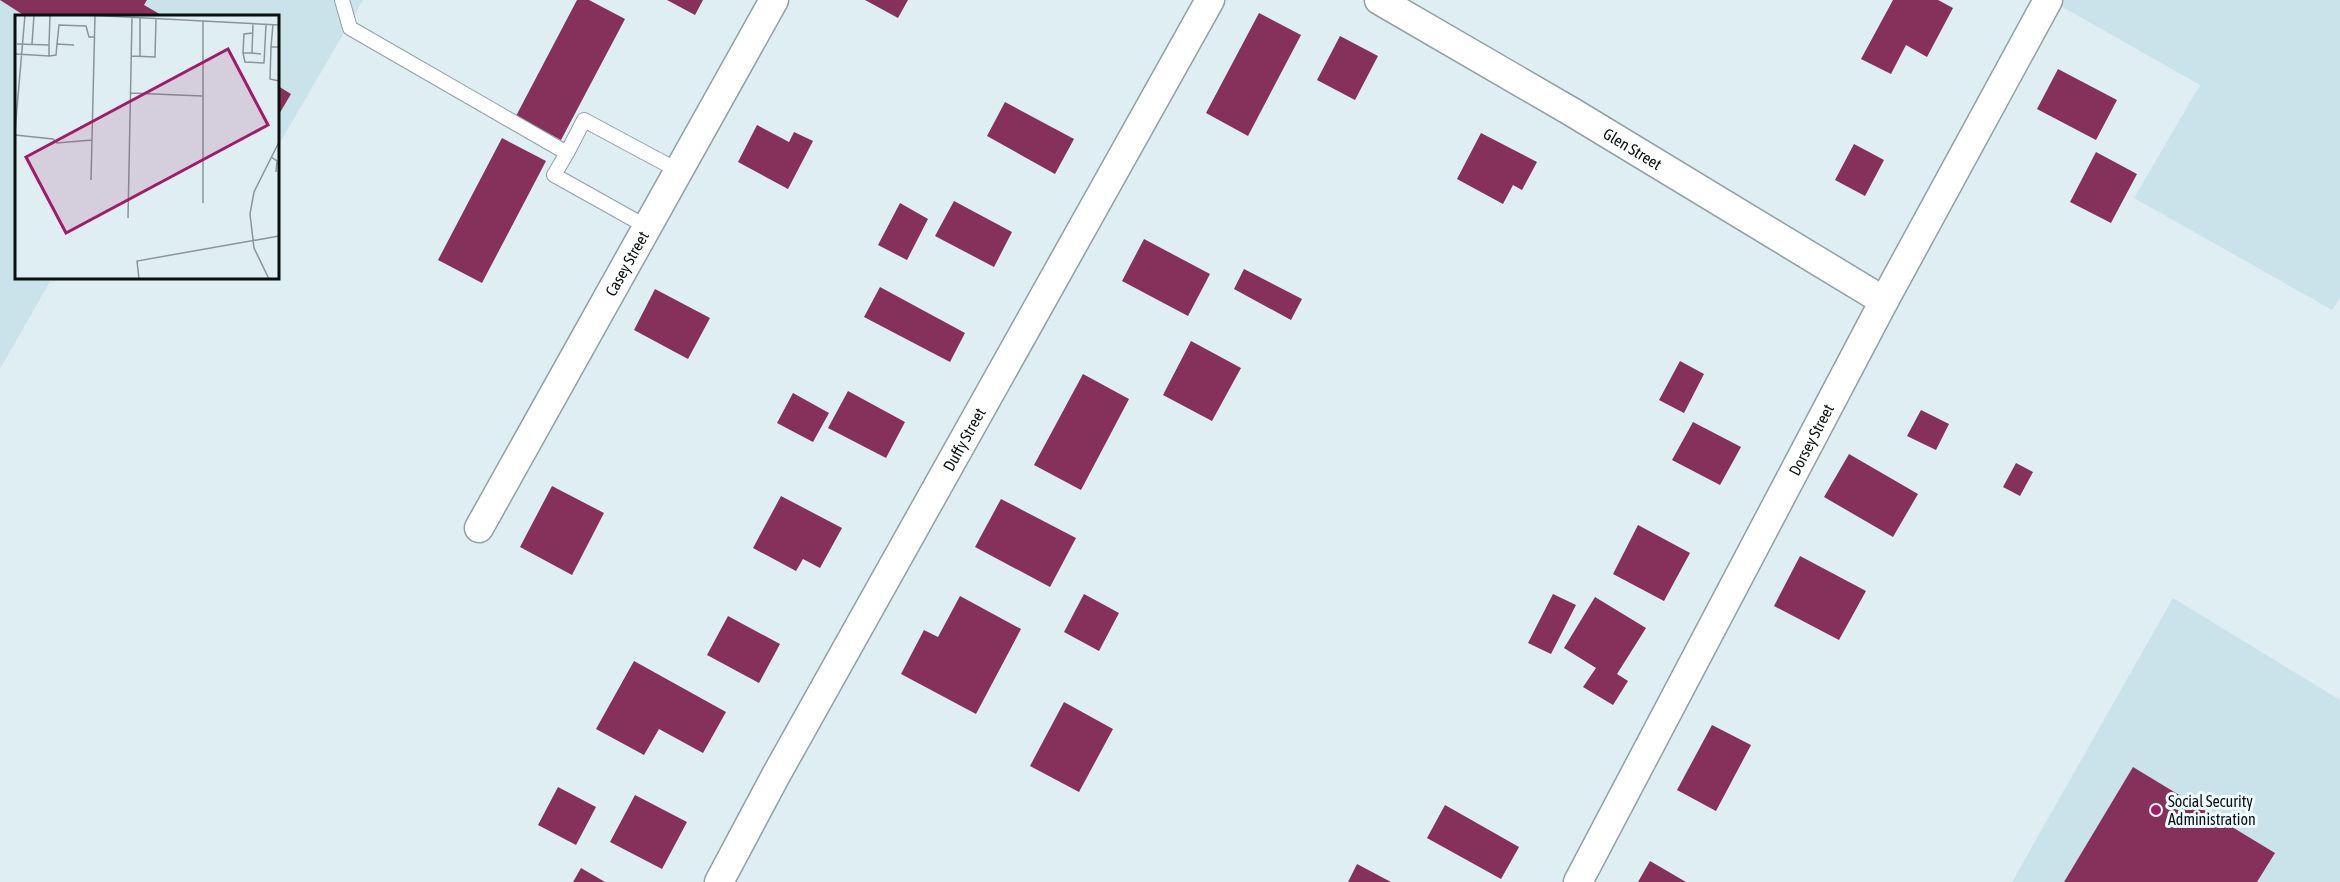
<svg xmlns="http://www.w3.org/2000/svg" width="2340" height="882" font-family="'Asap Condensed',sans-serif">
<rect width="100%" height="100%" fill="#deeef3"/>
<path fill="#cae3ea" d="M0 0H363L278 146V16H16V278H52L0 369Z
M2050 0H2340V298L2332 310 2134 198 2200 85Z
M2173 598 2340 700V882H2012Z"/>
<path fill="#85315c" d="M0 0H147L144 5 163 16H25Z
M577 0H589L625 19 561 140 516 116Z
M667 0H703L695 15Z
M865 0H908L898 18Z
M1893 0H1938L1953 8 1927 57 1906 45 1891 74 1861 59Z
M1259 13 1301 35 1248 136 1206 113Z
M1340 36 1378 56 1355 100 1317 80Z
M2058 69 2117 100 2096 140 2037 109Z
M278 86 291 94 278 116Z
M1005 102 1074 139 1055 174 987 136Z
M757 125 789 142 794 132 813 141 788 189 738 162Z
M1481 133 1537 162 1522 190 1513 185 1503 204 1457 179Z
M502 138 546 161 482 283 438 260Z
M1854 144 1884 160 1865 196 1835 180Z
M2096 152 2137 174 2111 223 2070 202Z
M954 201 1012 232 994 267 935 236Z
M900 203 928 219 907 260 878 245Z
M1144 239 1210 274 1188 316 1122 281Z
M1244 269 1302 299 1291 320 1234 289Z
M880 287 965 333 950 362 864 317Z
M655 289 710 318 688 359 634 330Z
M1191 341 1241 368 1212 421 1163 395Z
M1680 361 1704 374 1684 413 1659 400Z
M1083 374 1129 399 1081 490 1034 465Z
M848 391 905 422 886 458 828 428Z
M793 393 829 413 813 442 777 423Z
M1921 410 1949 424 1936 450 1907 436Z
M1693 422 1741 447 1720 485 1672 460Z
M1849 454 1918 494 1893 537 1824 497Z
M2016 463 2033 472 2020 496 2003 487Z
M552 486 604 513 572 575 520 547Z
M781 496 842 528 820 568 803 559 796 571 753 548Z
M1001 499 1076 538 1050 587 975 547Z
M1638 525 1690 553 1664 601 1613 574Z
M1800 556 1866 591 1839 640 1774 606Z
M1084 594 1119 613 1099 651 1064 632Z
M1553 594 1576 605 1551 654 1528 643Z
M960 596 1021 629 976 714 901 674 924 630 938 637Z
M1595 597 1646 628 1617 674 1628 681 1613 705 1583 687 1596 668 1564 648Z
M728 616 780 644 759 683 707 655Z
M634 661 726 712 703 753 659 729 644 755 596 729Z
M1064 702 1113 729 1079 792 1030 766Z
M1712 725 1751 745 1716 811 1677 790Z
M2133 767 2275 853 2257 882H2064Z
M558 787 596 807 576 845 538 825Z
M635 795 687 822 662 869 610 842Z
M1445 805 1519 847 1501 879 1427 838Z
M1650 861 1686 882H1638Z
M1357 864 1391 882H1348Z
M581 868 605 882H573Z"/>
<g fill="none" stroke-linecap="round" stroke-linejoin="round">
<g stroke="#91a0a4" stroke-width="16">
<path id="service" d="M342 0 350 28 567 153 584 120 679 171
M567 153 554 175 647 227"/>
</g>
<g stroke="#91a0a4" stroke-width="31">
<g id="minor">
<path id="s1" d="M1379 0 1572 112 1884 301"/>
<path id="s2" d="M479 528 774 0"/>
<path id="s3" d="M719 882 776 775 1210 0"/>
<path id="s4" d="M1578 882 1884 301 2048 0"/>
</g>
</g>
<use href="#service" stroke="#fff" stroke-width="14"/>
<use href="#minor" stroke="#fff" stroke-width="28"/>
</g>
<circle fill="#a11b68" stroke="#eefbff" stroke-width="2" cx="2156" cy="810" r="6"/>
<g text-anchor="middle" stroke-width="6" stroke-linejoin="round" paint-order="stroke">
<g font-size="16" fill="#0a0f10" stroke="#eefbff">
<text dy="6" stroke="none"><textPath href="#s1" startOffset="294">Glen Street</textPath></text>
<text dy="6" stroke="none"><textPath href="#s2" startOffset="303">Casey Street</textPath></text>
<text dy="6" stroke="none"><textPath href="#s3" startOffset="506">Duffy Street</textPath></text>
<text dy="6" stroke="none"><textPath href="#s4" startOffset="500">Dorsey Street</textPath></text>
</g>
<g font-size="16" fill="#0a0f10" stroke="#eefbff" text-anchor="start">
<text x="2168" y="807">Social Security<tspan x="2168" dy="18">Administration</tspan></text>
</g>
</g>
<g transform="translate(15 15)">
<rect width="264" height="264" fill="#deeef3"/>
<path fill="none" stroke="#899598" stroke-width="1.5" d="M73 0 264 10M238 8 237 38 246 39M258 9 256 32H264M2 29 34 30 35 0M17 29 19 0M42 29 44 10 71 11 74 22H79M256 32 255 64 264 66M228 38 230 47 249 48 251 10M237 38H228L229 19 238 18M1 39 34 41V30M34 41 41 40 42 29 59 30M116 41 140 42 141 3M125 41V3M116 78 187 81M0 116 10 0M0 120 38 124 42 128 77 125M256 142 262 146 261 157M76 165 80 0M188 188V6M113 203 117 3M124 264 122 246 264 221M254 264 239 233 235 199 239 177 264 127"/>
<path fill="#a11b68" fill-opacity="0.15" stroke="#a11b68" stroke-width="3" d="M213 34 253 110 51 218 11 142Z"/>
<rect width="264" height="264" fill="none" stroke="#0a0f10" stroke-width="3"/>
</g>
</svg>
